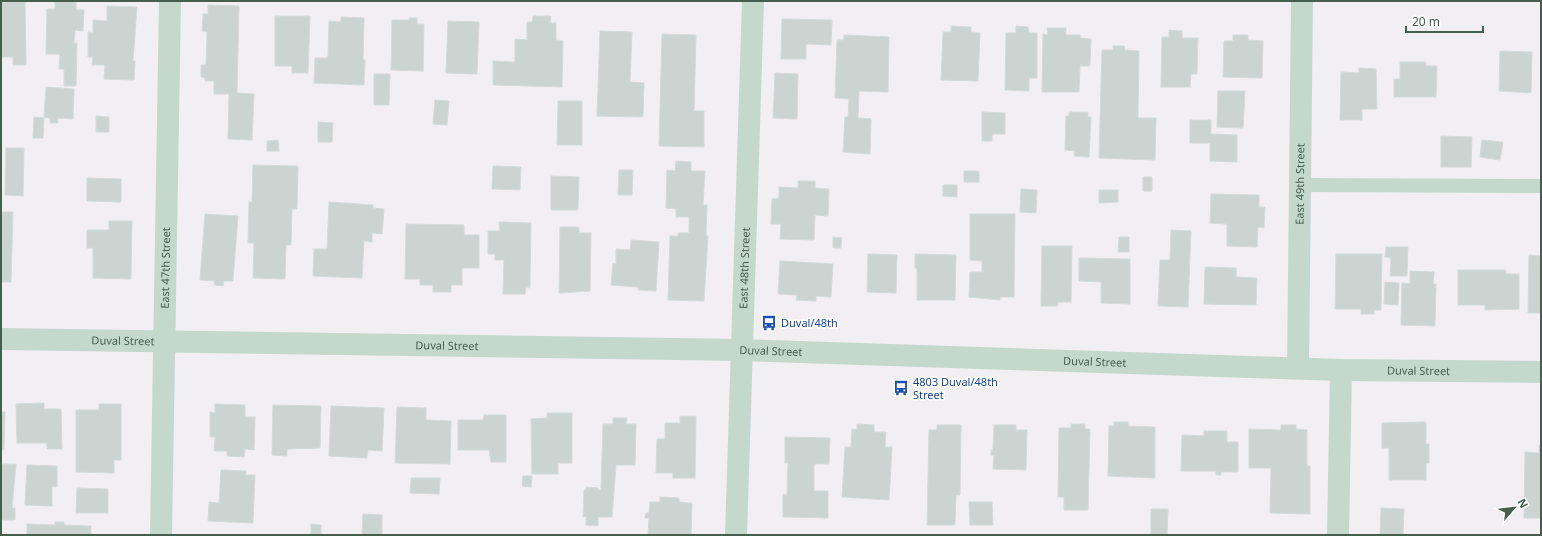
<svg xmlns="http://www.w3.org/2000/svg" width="1542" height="536" font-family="'Noto Sans',sans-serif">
<rect width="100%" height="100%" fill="#f2eff2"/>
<path fill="#cbd4d1" stroke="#d3dbd8" d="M55 1 76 2V10H84L83 31 75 30 74 43H77L76 86H64V69H59L60 54H46L47 9H55Z
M1 2H25L26 65H13V57H1Z
M208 5 239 6 237 93 254 94 252 140 228 139 229 94H214V81H205V78L201 77V65H206L207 32 202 31 203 14H208Z
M107 6 137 7 133 61H135L134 80 104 79 105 65H92L93 57H88V32L93 33V20L107 21Z
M275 16H310L308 73H292V66H275Z
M533 16H551L550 23H556V40L563 41 562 87 493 85V61L515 62V39L527 40V22H532Z
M341 17 364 18 363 60H365L364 85 314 83 315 58H328L329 21 341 22Z
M409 18H417V24H424L423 71 391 70 392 20H409Z
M782 19 832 20 831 45 806 44V59H781Z
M448 21 479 22 477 74 446 73Z
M951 26 971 27V32L980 33 978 81 941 80 943 32H951Z
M1016 26 1028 27 1029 33H1037V78H1029V91L1005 90 1006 33H1016Z
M1047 28H1066V35H1080V38L1091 39 1090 66H1080L1079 92H1042L1043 34 1048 35Z
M1169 30 1182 31V38H1198L1197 74H1191L1190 87H1161L1162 37H1169Z
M600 31 632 32 630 82 644 83 643 117 597 116Z
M662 34 696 35 694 111H704V147L659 146Z
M844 35 889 37 888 92 859 91 858 118 871 119 870 154 843 152 845 117H848L849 99 835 98 837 40H844Z
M1233 35H1248V40L1263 41 1262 78 1223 77 1224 41H1233Z
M1113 46H1124L1125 50 1139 51 1138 118H1156L1155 160 1099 158 1102 50H1113Z
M1500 51 1532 52 1531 93 1499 91Z
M1400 62H1426V66H1437L1436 97H1394V79H1400Z
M1359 68 1376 69 1377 109H1362V120H1340L1341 72 1359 73Z
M775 73 798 74 797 119 773 118Z
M374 74H390L389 105H374Z
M46 87 74 89 73 119 58 118V123H50V118L44 117Z
M1218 91H1245L1243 128 1217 127Z
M435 100 449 101 447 125 433 124Z
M558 101H582V145H557Z
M982 112 1005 113V134H992V141H982Z
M1069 112H1088V117H1091L1089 157 1074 156 1075 151 1065 150 1066 116H1069Z
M96 116 109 117V132H96Z
M34 117 44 118 43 138H33Z
M1190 120H1211V134L1237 135V162L1210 161V143H1190Z
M318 122 333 123 332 142H318Z
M1441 136 1472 137 1471 167H1441Z
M278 140 279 151H267V141Z
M1482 140 1503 142 1500 160 1480 157Z
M6 148H24L23 196 5 195Z
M676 161 691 162V171H705L703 205H707L706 236H708L704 301 668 300 670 236H678V233H689V217H676V209L666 208 667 170 675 171Z
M253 165 298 166 297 209H292L291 245H286L285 279 253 278 254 243H248L249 202H252Z
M493 166 521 167 520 190 492 189Z
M619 170H633L632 195H618Z
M964 171H979V182H964Z
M551 176 579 177 578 210H551Z
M1143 177H1152V191H1143Z
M87 178 121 179V202L87 201Z
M798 181H815V188L829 189 828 216 815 215 814 240 780 239 781 224H771L772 199 779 198V187L798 188Z
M943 185H957V197L943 196Z
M1021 189 1037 190 1036 213 1020 212Z
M1099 190H1118V202L1099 203Z
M1211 194 1259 195V207H1265L1264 228 1258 227 1257 247 1227 246V224L1210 223Z
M329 202 373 205V208L384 209 382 234 372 233V242L364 241 362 278 313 276 314 249H327Z
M1 212H13L11 282H1Z
M205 214 238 216 233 281H224L223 286 214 285 215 281 200 280Z
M970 214H1015L1014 297H1000V300L969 297 970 272H982V261L970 260Z
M109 221H132L131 279 93 278V248H87V230H109Z
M499 222 531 223 530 288 526 287 525 294H503L504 260H495V254H488V231H500Z
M406 224 464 225V235H479V268H462V285H451V292H433V285H420V279H405Z
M560 227H579V233H591L590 291 559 293Z
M1171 230 1191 231 1188 307 1158 306 1160 260H1170Z
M833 237 842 238 841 248H833Z
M1119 237H1129V252H1118Z
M631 240 659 242 656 291 638 290V287L611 285 613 263 616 264V249L630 250Z
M1042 246H1072L1071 302H1058V306H1041Z
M1386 247H1408L1407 276H1390L1391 258 1385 257Z
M868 254 897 255 896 293 867 292Z
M915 254 956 255 955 300H917V268H915Z
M1336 254H1382L1381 310H1374V314H1361V309H1335Z
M1529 255 1541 256V313H1528Z
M1079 258 1130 259V304L1101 303V282L1079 281Z
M780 261 833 264 831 297 816 296V301L796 300 797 295 778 294Z
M1205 267 1236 268V277L1257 278 1256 305 1204 304Z
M1458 270H1506V274H1519V309L1485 310V305H1458Z
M1410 271 1434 272 1433 284H1436L1435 326 1401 325 1402 283 1410 284Z
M1385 282 1399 283 1398 305 1384 304Z
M44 403V409H61L62 449H47V443H17L16 404Z
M99 404H121V460H114V473L76 472V410H99Z
M215 404 245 405V417H255L254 450 245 449 244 457 227 456V451H214L215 437H210V412L215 413Z
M273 405 321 406 320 448 287 449V456L272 455Z
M331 406 384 408 382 451 368 450 367 458 329 456Z
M397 407 426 408V420L451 421 450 464 395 463Z
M1 412H5L4 450H1Z
M547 413H572V463H558V474H532L531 419 547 418Z
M484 415H506V462H491L489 450H458V420H483Z
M680 416H696L695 478H673V473H656L657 439H665V423H680Z
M613 418H627L626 424H636L635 465H616L612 517H598V526L586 525V516L583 517 584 490H586V487L598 488V490H601L603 424H613Z
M1114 422H1128V426L1155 427V478L1108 476 1109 426H1114Z
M1426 422V444H1429V463H1426V480H1389V448H1382V423Z
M857 424 874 425V432H886L885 447H892L889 500 842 497 845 447H851L852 429 857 430Z
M1071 424H1085V429H1090L1088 510H1064V497H1058L1059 428H1071Z
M937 425H961L960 495H956L955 525H927L929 430H937Z
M994 425H1016V430H1027L1026 470 993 469 994 455H991V450H993Z
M1281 425H1296V429L1307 430V466H1310V514L1270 513 1271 468H1249V429L1281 430Z
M1204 431H1227V442H1238V472H1221V475H1216V471H1181L1182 435 1204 436Z
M785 437 830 438 829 464H814V491H828V518L783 517V494L787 495 788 463H785Z
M1539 445H1541V518H1524L1525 452 1539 453Z
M1 464H16L12 508H15V520H1Z
M27 465 57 466V487L52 486V506L25 505Z
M221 470 246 471 245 475H255L253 523 208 521 209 502 219 503Z
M523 476H532L531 487 522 486Z
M411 478H440L439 494 410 493Z
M77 488 108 489V513H76Z
M660 497 679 498V502L692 503 691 535H648L649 518H645L646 513H649L650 502H660Z
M969 502H992L993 525H970Z
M1381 508 1404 509 1403 535H1380Z
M1151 509H1168L1167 535H1151Z
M363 514 382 515V535H362Z
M55 522H64V525L91 526V535H27V524L55 525Z
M311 524 321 525V535H311Z"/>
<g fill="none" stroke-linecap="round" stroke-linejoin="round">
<path stroke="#c5d8cc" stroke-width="14" d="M1300 185 1541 186"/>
<g stroke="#c5d8cc" stroke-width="22">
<path id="s1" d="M1298 368 1302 1"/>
<path id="s2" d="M161 535 170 1"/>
<path id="s3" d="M736 535 753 1"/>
<path d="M1338 535 1341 370"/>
</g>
<path stroke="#c5d8cc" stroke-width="22" id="s4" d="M1 339 742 350 1341 370 1541 372"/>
</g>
<defs>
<g id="bus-bare" transform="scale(1.2)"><path d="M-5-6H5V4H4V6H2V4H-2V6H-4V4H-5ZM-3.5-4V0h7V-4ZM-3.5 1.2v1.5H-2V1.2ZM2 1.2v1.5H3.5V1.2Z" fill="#1a4fb4" stroke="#fff" stroke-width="2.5" paint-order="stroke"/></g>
</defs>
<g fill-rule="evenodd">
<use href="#bus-bare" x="769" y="323"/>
<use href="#bus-bare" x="901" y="388"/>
</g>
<g text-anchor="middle" stroke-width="3.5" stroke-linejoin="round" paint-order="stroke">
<g font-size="11" fill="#465e50" stroke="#fff">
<text dy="4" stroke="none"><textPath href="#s1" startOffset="184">East 49th Street</textPath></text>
<text dy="4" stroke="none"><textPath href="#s2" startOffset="267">East 47th Street</textPath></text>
<text dy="4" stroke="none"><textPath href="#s3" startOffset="267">East 48th Street</textPath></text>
<text dy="4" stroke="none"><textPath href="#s4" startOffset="122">Duval Street</textPath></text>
<text dy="4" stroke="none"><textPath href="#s4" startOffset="446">Duval Street</textPath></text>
<text dy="4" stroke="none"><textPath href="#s4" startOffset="770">Duval Street</textPath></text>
<text dy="4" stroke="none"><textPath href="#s4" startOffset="1094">Duval Street</textPath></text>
<text dy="4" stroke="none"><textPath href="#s4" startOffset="1418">Duval Street</textPath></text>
</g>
<g font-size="11" fill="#164399" stroke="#fff" text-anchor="start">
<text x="781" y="327">Duval/48th</text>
<text x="913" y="386">4803 Duval/48th<tspan x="913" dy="13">Street</tspan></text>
</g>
</g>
<rect width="1542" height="536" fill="none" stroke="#465e50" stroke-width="4"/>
<g transform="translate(1514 508) rotate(62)" stroke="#ffffff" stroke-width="3" paint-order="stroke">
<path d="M0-3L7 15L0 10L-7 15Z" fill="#465e50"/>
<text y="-6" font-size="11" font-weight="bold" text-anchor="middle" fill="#465e50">N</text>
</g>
<path d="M1406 26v6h77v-6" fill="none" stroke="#465e50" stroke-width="2"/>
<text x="1412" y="26" font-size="12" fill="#465e50" stroke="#ffffff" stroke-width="3" paint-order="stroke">20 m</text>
</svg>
